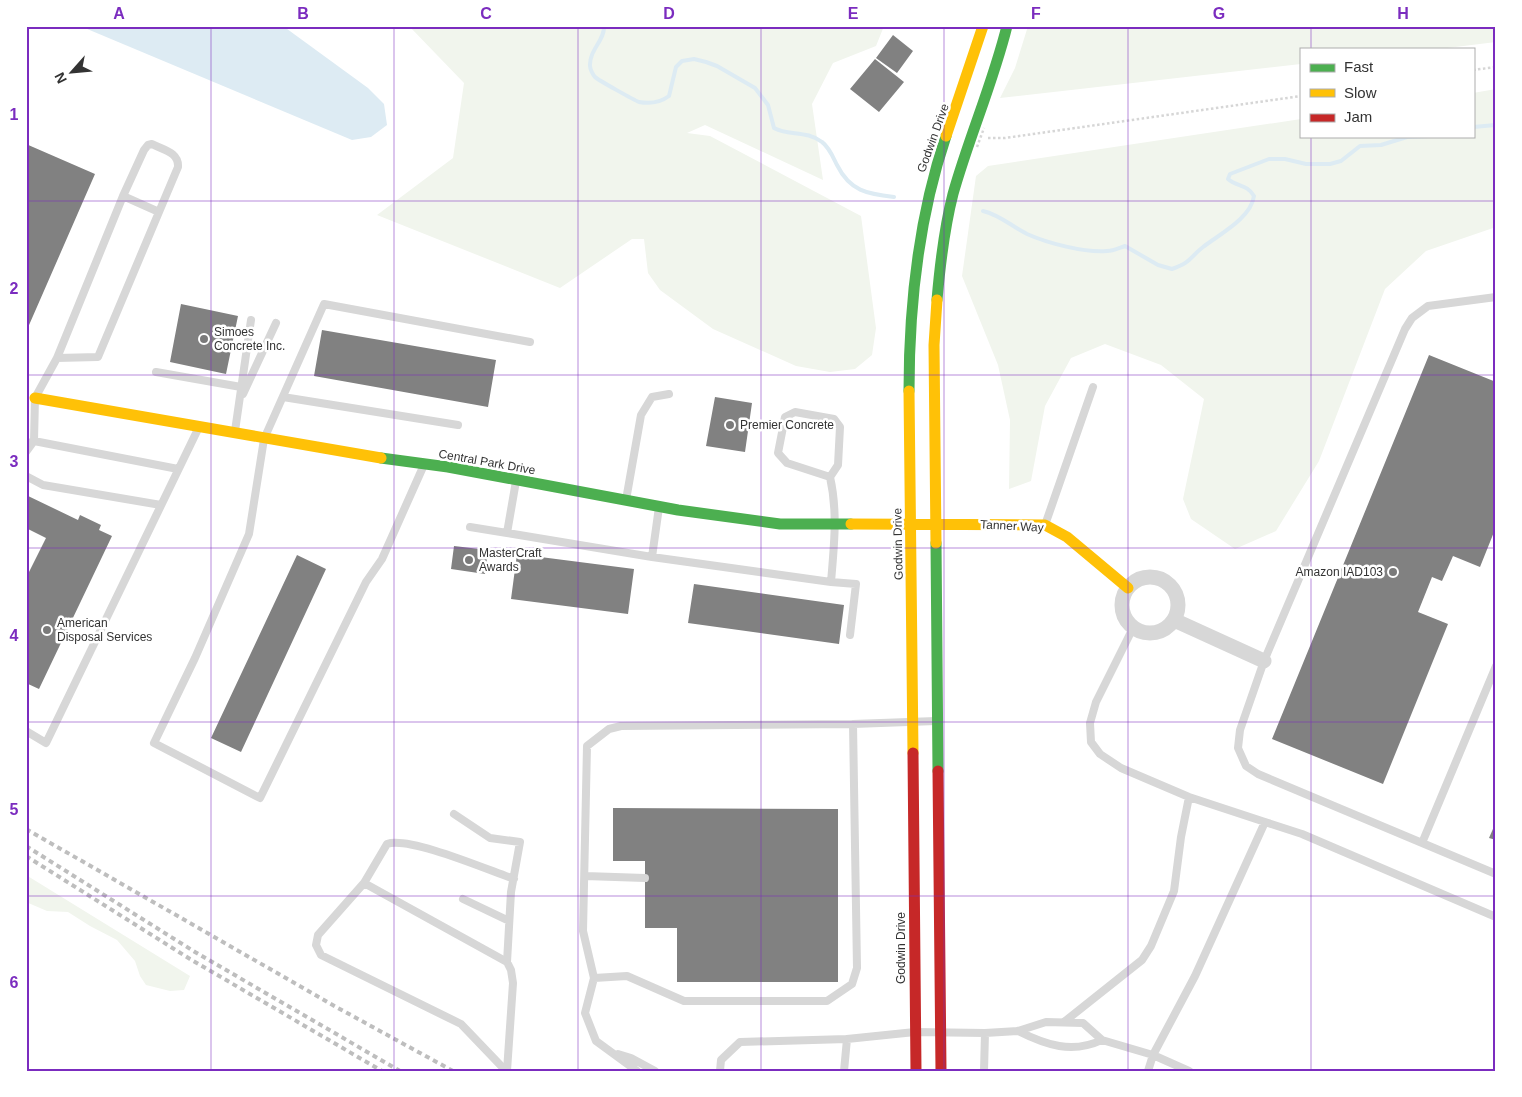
<svg xmlns="http://www.w3.org/2000/svg" width="1522" height="1097" font-family="Helvetica,sans-serif">
<rect width="100%" height="100%" fill="#fff"/>
<path fill="#f1f5ed" d="M409 26H884L876 46 833 63 812 104 823 180 705 125 687 133 710 136 861 216 876 328 872 355 855 369 830 372 796 366 713 329 660 290 648 273 644 239H632L560 288 377 215 453 158 464 83Z
M1028 26H1496V42L1439 49H1301V64L1000 98 1015 68Z
M1496 89V227L1426 251 1385 289 1319 461 1276 531 1235 549 1191 519 1183 499 1204 399 1161 365 1105 344 1071 358 1045 406 1031 481 1009 489 1010 420 998 365 962 276 976 176 988 166 1301 119V136H1473V93Z
M26 875 190 976 184 990 170 991 146 985 140 976 135 961 117 940 90 926 68 912 47 911 26 902Z"/>
<path fill="#ddebf3" d="M80 26H283L368 88 384 104 387 125 371 137 352 140Z"/>
<g fill="none" stroke-linecap="round" stroke-linejoin="round">
<path stroke="#ddebf3" stroke-width="4" d="M604 26C605 40 589 50 590 66 590 69 593 75 595 77 598 80 634 100 639 102 650 104 661 102 669 96L676 67 682 61 694 59 706 62 717 66 755 88 768 105 774 128C788 136 807 130 822 142 829 147 833 157 837 165 850 191 867 194 894 197
M1473 127 1496 125
M983 211C1000 215 1011 226 1027 234 1047 243 1085 253 1107 251 1113 251 1119 248 1125 246L1158 265 1172 269C1192 262 1189 258 1203 247 1220 234 1251 218 1254 196 1247 184 1237 187 1228 179L1230 174 1269 159H1285L1306 164H1330L1341 161 1360 146 1381 145 1407 137 1430 136"/>
</g>
<path fill="#818181" d="M893 35 913 51 897 73 876 58Z
M875 59 904 82 879 112 850 89Z
M26 144 95 174 26 332Z
M181 304 238 316 226 374 170 362Z
M322 330 496 360 488 407 314 376Z
M1429 355 1496 382V527L1480 567 1453 556 1442 581 1432 577 1418 612 1448 624 1383 784 1272 739Z
M715 397 752 403 745 452 706 446Z
M26 495 78 520 80 515 101 525 99 530 112 536 39 689 26 683V578L46 538 26 528Z
M454 546 488 550 485 574 451 569Z
M517 554 634 569 628 614 511 599Z
M297 555 326 569 241 752 211 738Z
M694 584 844 605 839 644 688 623Z
M613 808 838 809V982H677V928H645V861H613Z
M1496 822V840L1489 838Z"/>
<g fill="none" stroke-linecap="round" stroke-linejoin="round">
<path stroke="#d6d6d6" stroke-width="2.5" stroke-dasharray="2.5 2.5" stroke-linecap="butt" d="M1473 70 1496 67
M988 138H1005L1301 96"/>
<path stroke="#d7d7d7" stroke-width="8" d="M123 196 144 150 148 145 152 144C163 150 179 152 178 167L159 212
M1496 297 1428 306 1412 318 1405 329 1264 661 1240 730 1238 748 1246 766 1258 774 1496 874
M156 372 241 387
M243 394 276 323
M283 397 458 425
M235 431 251 320
M26 444 34 441 35 398 57 358 123 196 159 212 98 357 57 358
M26 452 34 441 178 469
M423 467 382 559 366 582 260 798 154 743 195 658 249 534 264 439 324 304 530 342
M26 476 43 485 161 505
M516 481 507 533 652 557 831 582C834 546 838 512 830 477L838 465 840 427 834 419 795 412 785 417 778 453 787 463 830 477
M626 500 641 415 652 397 669 394
M1045 525 1093 387
M470 527 507 533
M652 557 659 507
M831 582 856 584 850 635
M853 724 936 721
M26 731 46 743 199 427
M454 814 490 838 520 842 511 892 507 962
M1265 822 1302 834 1496 917
M1422 843 1496 666
M585 876 645 878
M364 883 387 844C409 836 488 870 514 879
M463 899 509 921
M594 978 627 976 684 1001H827L852 984 857 968 853 724 621 726 609 729 587 746 583 931 594 978 585 1013 596 1041 637 1071
M1064 1022 1142 960 1151 946 1174 891 1181 837 1189 797
M985 1033 1018 1031 1046 1022 1083 1023 1102 1040C1072 1054 1046 1045 1018 1031
M1102 1040 1153 1055 1195 976 1265 822 1189 797 1121 768 1100 754 1091 742 1090 723 1096 702 1133 628
M618 1054 631 1058 655 1071
M506 1071 461 1024 321 955 316 945 318 935 364 883 507 962 511 970 513 983 507 1071
M720 1071 721 1060 740 1042 847 1039
M844 1071 847 1039 915 1032 985 1033 984 1071
M1148 1071 1153 1055 1189 1071"/>
<path stroke="#d7d7d7" stroke-width="15" d="M1122 605a28 28 0 1 1 56 0a28 28 0 1 1-56 0Z
M1174 620 1264 661"/>
<path stroke="#4caf50" stroke-width="11" d="M937 300C940 265 944 229 953 194 969 137 993 83 1007 26
M909 391C909 304 918 219 946 136
M381 458 448 467 678 510 780 524H851
M936 543 938 771"/>
<path stroke="#ffc107" stroke-width="11" d="M946 136 983 26
M909 391 913 753
M35 398 381 458
M851 524 1045 525 1067 537 1128 588
M936 543 934 345 937 300"/>
<path stroke="#c62828" stroke-width="11" d="M913 753 916 1071
M938 771 941 1071"/>
<path stroke="#bebebe" stroke-width="4" stroke-dasharray="5 4" stroke-linecap="butt" d="M26 829 338 1008 453 1071
M26 846 195 952 400 1071
M26 856 190 959 382 1071"/>
<path stroke="#d6d6d6" stroke-width="2.5" stroke-dasharray="2.5 2.5" stroke-linecap="butt" d="M977 147 984 128"/>
</g>
<path fill="none" stroke="#7b2cbf" stroke-width="1" stroke-opacity="0.55" d="M211 26V1071M394 26V1071M578 26V1071M761 26V1071M944 26V1071M1128 26V1071M1311 26V49M1311 136V1071M26 201H1496M26 375H1496M26 548H1496M26 722H1496M26 896H1496"/>
<g fill="#7a7a7a" stroke="#fff" stroke-width="2">
<circle cx="204" cy="339" r="5"/>
<circle cx="730" cy="425" r="5"/>
<circle cx="469" cy="560" r="5"/>
<circle cx="1393" cy="572" r="5"/>
<circle cx="47" cy="630" r="5"/>
</g>
<g text-anchor="middle" stroke-width="5" stroke-linejoin="round" paint-order="stroke">
<g font-size="12" fill="#333" stroke="#fff">
<text transform="translate(933 138) rotate(-70)" y="4">Godwin Drive</text>
<text transform="translate(487 462) rotate(10)" y="4">Central Park Drive</text>
<text transform="translate(1012 526) rotate(3)" y="4">Tanner Way</text>
<text transform="translate(898 544) rotate(-91)" y="4">Godwin Drive</text>
<text transform="translate(901 948) rotate(-90)" y="4">Godwin Drive</text>
</g>
<g font-size="12" fill="#333" stroke="#fff" text-anchor="start">
<text x="214" y="336">Simoes<tspan x="214" dy="14">Concrete Inc.</tspan></text>
<text x="740" y="429">Premier Concrete</text>
<text x="479" y="557">MasterCraft<tspan x="479" dy="14">Awards</tspan></text>
<text x="1383" y="576" text-anchor="end">Amazon IAD103</text>
<text x="57" y="627">American<tspan x="57" dy="14">Disposal Services</tspan></text>
</g>
</g>
<rect width="1522" height="1097" fill="none" stroke="#ffffff" stroke-width="55"/>
<rect x="1300" y="48" width="175" height="90" fill="#ffffff" stroke="#adadad"/>
<rect x="1310" y="64" width="25" height="8" fill="#4caf50" stroke="#adadad"/>
<text x="1344" y="72" font-size="15" fill="#333333">Fast</text>
<rect x="1310" y="89" width="25" height="8" fill="#ffc107" stroke="#adadad"/>
<text x="1344" y="98" font-size="15" fill="#333333">Slow</text>
<rect x="1310" y="114" width="25" height="8" fill="#c62828" stroke="#adadad"/>
<text x="1344" y="122" font-size="15" fill="#333333">Jam</text>
<g transform="translate(72 72) rotate(243)" stroke="#ffffff" stroke-width="4" paint-order="stroke">
<path d="M0-4L9 19L0 12L-9 19Z" fill="#333333"/>
<text y="-8" font-size="14" font-weight="bold" text-anchor="middle" fill="#333333">N</text>
</g>
<rect x="28" y="28" width="1466" height="1042" fill="none" stroke="#7b2cbf" stroke-width="2"/>
<g font-size="16" text-anchor="middle" font-weight="bold" fill="#7b2cbf">
<text x="119" y="19">A</text>
<text x="303" y="19">B</text>
<text x="486" y="19">C</text>
<text x="669" y="19">D</text>
<text x="853" y="19">E</text>
<text x="1036" y="19">F</text>
<text x="1219" y="19">G</text>
<text x="1403" y="19">H</text>
<text x="14" y="120">1</text>
<text x="14" y="294">2</text>
<text x="14" y="467">3</text>
<text x="14" y="641">4</text>
<text x="14" y="815">5</text>
<text x="14" y="988">6</text>
</g>
</svg>
